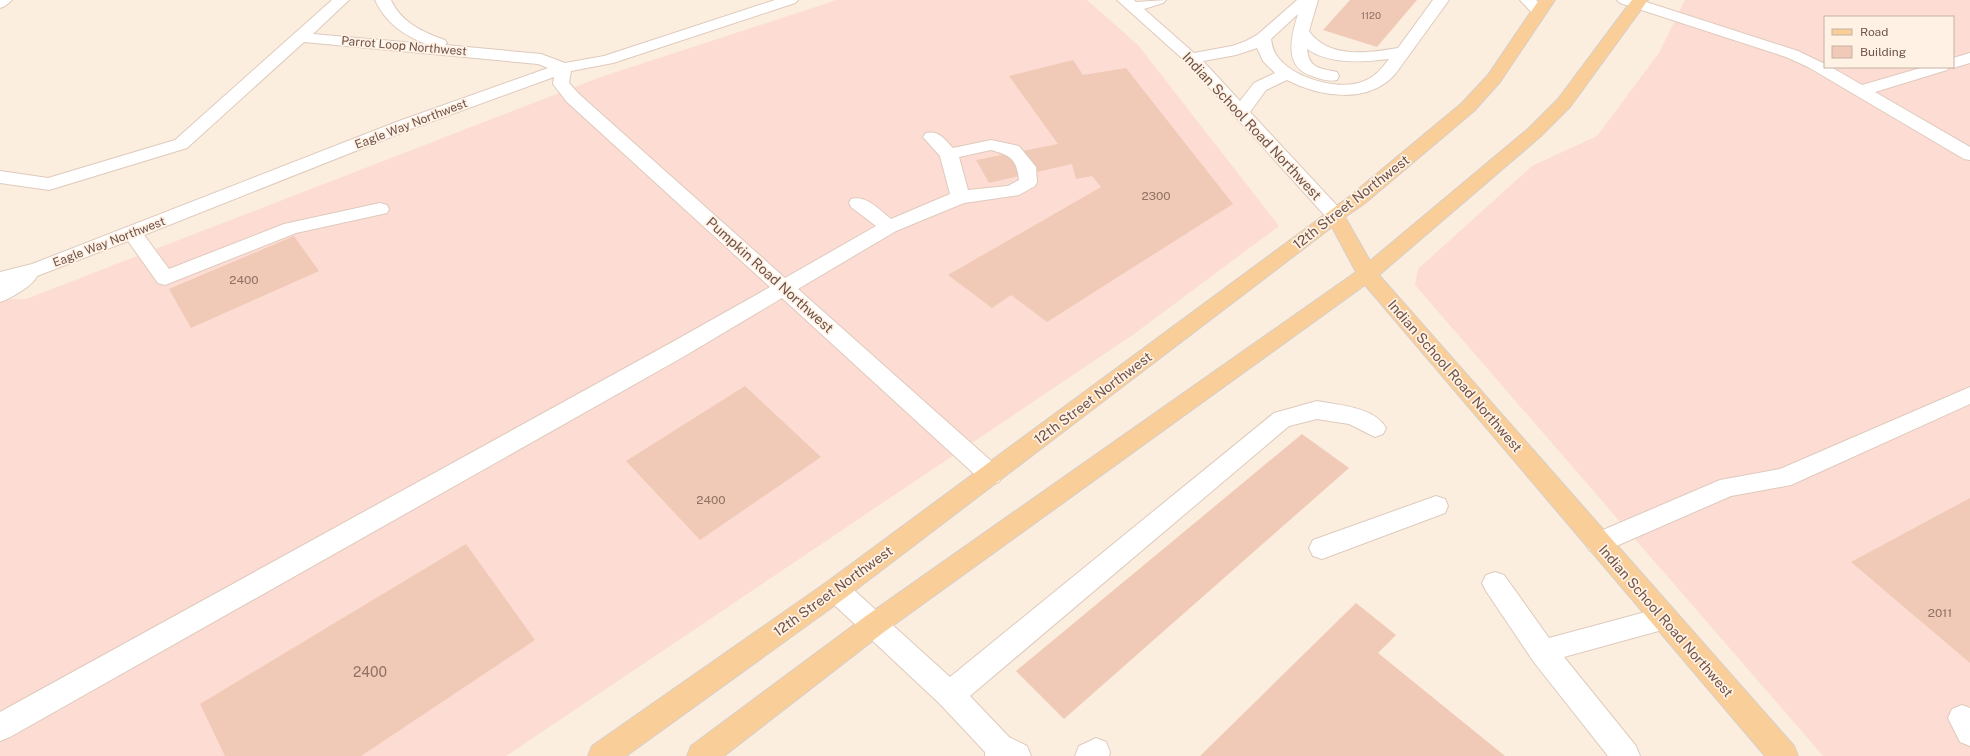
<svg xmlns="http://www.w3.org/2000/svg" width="1970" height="756" font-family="'Public Sans',sans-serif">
<rect width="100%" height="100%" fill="#fbeedf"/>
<path fill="#fcdcd3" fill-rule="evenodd" d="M837 0H1087L1138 45 1279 226 1134 334 506 756H0V299H26L598 78Z
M1685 0H1970V756H1823L1415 285 1418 269 1532 166 1597 136 1659 53ZM1825 17H1953V67H1825Z"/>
<path fill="#f0cab7" d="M1350 0H1417L1377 47 1323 30Z
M1073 60 1083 75 1126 68 1233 204 1047 322 1011 295 992 308 948 275 1101 187 1092 176 1076 179 1072 164 989 183 976 160 1058 144 1009 76Z
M294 236 319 271 191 328 169 289Z
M745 386 821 457 700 540 626 461Z
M1302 434 1349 468 1064 719 1016 671Z
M1970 498V663L1851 562Z
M466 544 535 640 361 756H225L200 704Z
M1356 603 1396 635 1378 653 1505 756H1200Z"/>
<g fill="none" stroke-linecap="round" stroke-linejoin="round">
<g stroke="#dfcabc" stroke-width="2">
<path id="minor" d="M0 0H12L5 6 0 8Z
M332 0H349L313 34 426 44C403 35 386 23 375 0H391C401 22 422 32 445 40L447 43 445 45 541 54 565 63 604 56 775 0H798L795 3 613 63 571 71 569 83 579 94 785 278 876 226 851 207 849 203 851 199C867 195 879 210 891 219L950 194 940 156 923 137 926 133C939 130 944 139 953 148L991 140 1019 146 1036 167 1037 182 1035 186 1019 195 964 203 896 231 798 289 999 468 1003 475 999 482 991 485 983 482 782 298 683 357 10 737 0 741V712L667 345 770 287 567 102 553 84 554 77 411 129 144 235 169 269 284 224 380 203 387 205 389 209 387 213 296 233 165 285 158 283 128 241 37 276C34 285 10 299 0 302V272L32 264 399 121 548 68 538 64 304 42 187 148 49 190 0 183V171L48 178 175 140ZM991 150C1010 155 1017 159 1019 180L1008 186 968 190 959 157Z
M1117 0H1134L1136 2 1166 0 1163 3 1144 9 1194 53 1232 46 1246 41 1257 35 1297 0H1318L1309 31C1328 59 1369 53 1398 48L1433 0H1449L1396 73C1369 105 1320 97 1287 80L1266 90 1250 112 1342 211 1345 215 1342 219 1335 221 1328 219 1185 61ZM1298 14C1291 37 1283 67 1312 76 1320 79 1329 82 1337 80L1339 76 1337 72C1320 68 1309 69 1307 49 1330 65 1363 62 1389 59 1382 68 1375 77 1364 81 1340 92 1292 78 1277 56 1273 51 1272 45 1271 39ZM1257 48 1263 61 1275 73 1254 83 1240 101 1203 61 1236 55Z
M1520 0H1536L1547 12 1544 15H1534Z
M1617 0H1640L1798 51 1825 64V67H1831L1862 85 1924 67H1949L1947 70 1875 92 1970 147V160L1964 159 1808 67 1786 57 1620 3Z
M1970 53V63L1953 68 1949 67H1953V58Z
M1970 387V404L1791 485 1731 496 1598 554 1589 550 1586 543 1589 536 1720 480 1780 469Z
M1317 401C1338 405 1375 407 1386 428L1383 434 1375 437 1349 424 1317 419 1289 426 970 696 1009 737 1027 746 1031 756H985V752L940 704 827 598 823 590 827 582 836 579 845 582 950 677 1274 413Z
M1436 496 1445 499 1448 506 1445 513 1322 559 1313 556 1309 548 1313 540Z
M1495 572 1504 575 1549 638 1664 607 1673 611 1677 619 1673 627 1564 657 1636 746 1640 756H1608L1533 661 1486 591 1482 583 1486 575Z
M1962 705 1970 708V746L1960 742 1948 718 1952 709Z
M1096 738 1106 742 1110 752 1109 756H1075L1079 746Z"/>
</g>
<g stroke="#d7cfcc" stroke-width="2">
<path id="major" d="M1539 0H1555L1500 82 1474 111 1364 204 1345 217 1370 261 1529 128 1558 99 1632 0H1648L1570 107 1541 136 1379 275 1794 746 1798 756H1765L1365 285 884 632 724 756H687L691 746 866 616 1356 272 1332 227 845 598 626 756H588L592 746 827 582 1350 196 1462 103 1488 75Z"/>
</g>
<use href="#minor" fill="#fff" fill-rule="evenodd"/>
<use href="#major" fill="#f9ce98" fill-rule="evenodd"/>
</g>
<g text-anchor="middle" stroke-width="3.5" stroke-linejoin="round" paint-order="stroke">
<g font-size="10" fill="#907164">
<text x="1371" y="19">1120</text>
</g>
<g font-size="12" fill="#705348" stroke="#fff2e5">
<text transform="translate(404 46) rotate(5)" y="4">Parrot Loop Northwest</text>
<text transform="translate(411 124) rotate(-21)" y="4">Eagle Way Northwest</text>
<text transform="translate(109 242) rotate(-21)" y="4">Eagle Way Northwest</text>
</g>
<g font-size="12" fill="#907164">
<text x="1156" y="200">2300</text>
<text x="244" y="284">2400</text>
<text x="711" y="504">2400</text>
<text x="1940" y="617">2011</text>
</g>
<g font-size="14" fill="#705348" stroke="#fff2e5">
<text transform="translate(1252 126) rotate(47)" y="5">Indian School Road Northwest</text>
<text transform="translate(1351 202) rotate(-38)" y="5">12th Street Northwest</text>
<text transform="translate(770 275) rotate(42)" y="5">Pumpkin Road Northwest</text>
<text transform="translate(1455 376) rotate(49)" y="5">Indian School Road Northwest</text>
<text transform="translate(1093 398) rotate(-37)" y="5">12th Street Northwest</text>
<text transform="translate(833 591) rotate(-36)" y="5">12th Street Northwest</text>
<text transform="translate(1666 621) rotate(49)" y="5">Indian School Road Northwest</text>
</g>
<g font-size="14" fill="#907164">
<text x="370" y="677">2400</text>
</g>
</g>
<rect x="1824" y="16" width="130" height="52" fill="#fff2e5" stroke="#c6b2a6"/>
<rect x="1832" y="29" width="20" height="6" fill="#f9ce98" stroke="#c6b2a6"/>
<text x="1860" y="36" font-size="12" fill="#705348">Road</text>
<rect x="1832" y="46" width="20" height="12" fill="#f0cab7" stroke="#c6b2a6"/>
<text x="1860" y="56" font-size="12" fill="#705348">Building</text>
</svg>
